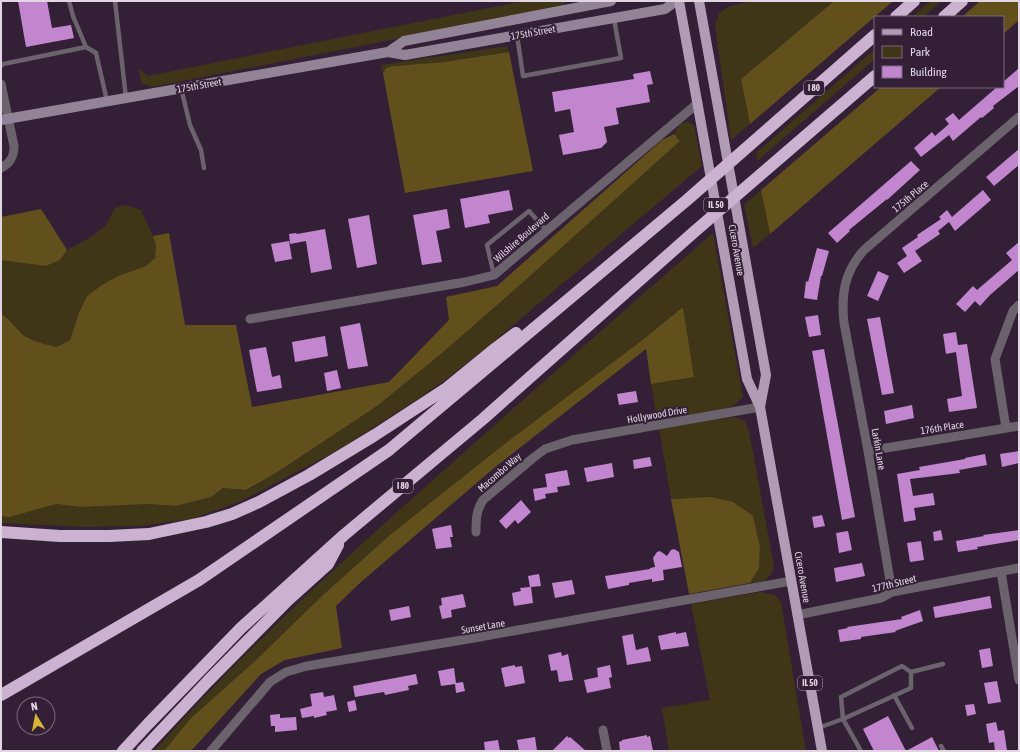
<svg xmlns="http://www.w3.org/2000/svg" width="1020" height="752" font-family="'Asap Condensed',sans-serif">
<rect width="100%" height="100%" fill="#332037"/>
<path fill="#3f3517" d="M524 1H565L564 6 152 87 141 83 139 69 148 76Z
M752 1H834L741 79 750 124 731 140 715 26 719 13 730 6Z
M930 1H942L923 17H912Z
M507 46 509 52 444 62 394 66 386 68 383 73 381 65Z
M875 49V59L757 161 756 153Z
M688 122 694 125 702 166 492 343 448 378 418 399 333 453 239 502 192 519 139 526 83 527 1 523V516L10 517 56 504 81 507 149 504 176 506 211 497 223 488 247 490 276 473 377 406 441 354 520 285 680 141 674 134 681 123Z
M761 190 770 234 753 248 744 205Z
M126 205 141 210 153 236 156 245 155 258 146 266 118 276 79 313 70 340 55 347C45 344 31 341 22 334 15 327 10 319 1 314V259L46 266 60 260 67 250 91 237 106 225 115 208Z
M713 233 743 397 733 406 712 412 657 418 651 384 694 377 683 307 645 338 507 442 391 534 324 594 257 659 190 719 164 751H154C244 650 343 560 443 471 533 391 623 311 713 233Z
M735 417 745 421 749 431 774 566 772 573 765 581 750 583 759 568 760 547 753 516 688 498 671 499 659 428Z
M761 592 775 595 781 602 806 751H669L662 708 710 700 691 604Z"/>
<path fill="#61501c" d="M834 1H893L750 124 741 79Z
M980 1H1019V20L1003 34V17H962Z
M509 52 533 171 405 193 383 73 386 68 394 66 444 62Z
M881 87H941L770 234 761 190Z
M674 134 680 141 520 285 441 354 377 406 276 473 246 490 223 488 211 497 176 506 149 504 81 507 56 504 10 517 1 516V314C10 319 15 327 22 334 31 341 45 344 56 347L70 340 79 313 87 296 102 285 118 276 146 266 155 258 156 245 153 236 169 233 185 325H236L252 407 389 382 449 320 446 297 497 286 662 140Z
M41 209 67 250 60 260 46 266 1 260V217Z
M683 307 694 377 651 384 646 349 494 468 361 582 336 606 342 648 285 660 261 674 191 751H164L190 719 257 659 324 594 391 534 507 442 645 338Z
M711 497 733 502 753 516 760 547 759 568 750 583 689 594 671 499Z"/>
<path fill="#c286cf" d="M18 1H47L52 28 71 25 74 38 26 47Z
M1019 68V86L993 106 994 108 982 118 981 117 953 141 949 135 921 157 914 148 932 132 935 136 949 124 945 119 953 113 959 120 997 87H1003V82Z
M650 71 653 84 647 85 650 102 616 108 619 124 604 127 607 142 601 148 563 155 559 135 574 132 570 109 555 112 552 92 634 79 633 74Z
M1019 149V165L994 186 986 177Z
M911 161 920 170 887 200V199L849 230 850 231 837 243 828 233Z
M509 190 513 210 488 215 490 223 465 228 460 199Z
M983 190 991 200 955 231 949 222 938 231 940 234 915 251 922 261 904 273 897 263 907 256 902 248 918 237 917 235 941 219 939 217 947 210 952 217Z
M447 209 450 228 436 231 442 262 422 265 413 215Z
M369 215 377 264 357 268 348 219Z
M325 229 332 269 311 273 306 241 290 244 289 234 296 233 297 234Z
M289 241 292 259 275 262 271 244Z
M1019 242V270L990 295 980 306 975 301 965 312 956 304 973 286 977 290 1012 260 1006 253Z
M817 248 829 251 822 276H821L817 300 804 298 806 281 808 282Z
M878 271 889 276 878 301 867 296Z
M818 315 821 335 809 337 805 317Z
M880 317 894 393 882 395 867 319Z
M360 323 368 366 348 369 340 327Z
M956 332 958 345 967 344 977 408 949 412 947 399 962 396 956 352 946 354 943 334Z
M325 336 328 356 295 362 292 342Z
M266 347 272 377 280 375 282 388 257 392 249 350Z
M824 349 855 517 842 520 812 351Z
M337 370 341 388 327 391 324 373Z
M636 391 638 402 619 405 617 394Z
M912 405 914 418 886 424 884 411Z
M1019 451V463L1002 467 1000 454Z
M985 454 987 465 959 470 960 473 910 479 913 496 933 493 935 505 914 508 916 520 904 522 897 474 920 470 919 467 965 459V458Z
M650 457 652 466 634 469 633 460Z
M612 463 614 477 587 482 584 468Z
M567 470 570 485 557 487 558 492 545 494 546 498 535 501 533 489 547 487 545 474Z
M521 500 531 512 518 524 515 520 506 529 499 521Z
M822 515 825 526 814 528 812 517Z
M451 525 453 537H450L452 547 436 549 432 529Z
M941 530 943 540 934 541 933 532Z
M1019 530V540L977 547 978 549 958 552 956 541 984 536 983 535Z
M848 531 852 550 839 553 836 533Z
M921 541 924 560 910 562 907 543Z
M674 549 679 552 682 567 663 570 664 580 652 582V579L629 583V585L608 589 605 576 650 569V568L655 567 653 558 657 552 660 551 667 556 671 550Z
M862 563 865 576 836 582 834 568Z
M539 574 541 586 531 587 533 603 514 606 512 593 521 591 520 588 530 587 528 576Z
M572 580 575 594 555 598 552 583Z
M463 594 466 607 451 610 452 617 442 619 439 606 442 605 441 598Z
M990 596 992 608 935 618 933 607Z
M409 606 411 617 391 621 389 610Z
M920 610 923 621 895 631 896 632 861 637V639L840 642 838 630 848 628 847 627 902 619 901 617Z
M676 632V634L686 632 689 646 661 650 658 636Z
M633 634 636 650 648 647 651 661 627 665 622 636Z
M990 648 993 666 982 668 979 650Z
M561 652 562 656 568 654 573 680 559 682 557 670 551 671 548 655Z
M515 665V667L522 666 525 683 505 687 501 668Z
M610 665 612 677 609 678 611 688 587 693 584 680 598 677 597 668Z
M454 668 456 683 463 682 465 691 456 693 455 684 441 686 438 671Z
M416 674 418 684 408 686 409 690 385 695 384 692 355 697 353 686Z
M997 681 1001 702 988 704 984 683Z
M323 692 324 697 334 695 337 710 326 712 327 715 314 718V716L302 718 300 709 312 706 310 694Z
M355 700 357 710 349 712 347 702Z
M974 704 976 714 967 716 965 705Z
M280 714V718L296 717 297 730 275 732V726H271L270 715Z
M888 716 906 751 932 737 939 751H874L863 729Z
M996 722 998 731 1004 730 1007 751H995L994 742 989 743 986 724Z
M647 735V737L650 736 653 751H620L619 742 622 741V740Z
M567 736 569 738 570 737 586 751H552Z
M535 737 537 751H519L517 740Z
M498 740 500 751H485L484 742Z"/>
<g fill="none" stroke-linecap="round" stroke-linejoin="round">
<path stroke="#6c626e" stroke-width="4.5" d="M69 1 73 16 86 47
M115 1 126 98
M517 35 523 76 621 58 614 19
M1 66 3 64 86 47 96 53 107 101
M181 88 190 125 201 150 204 168
M494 275 487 245 529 211 546 230
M894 695 912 728
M818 728 843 719 911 688V672
M941 746 944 751
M861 751 843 719 841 697 902 666 911 672 943 664"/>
<path stroke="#6c626e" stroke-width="9" d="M1 84 14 146C14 156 11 163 1 168
M250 319 465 282 494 275 698 103
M1006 428 995 359 1013 311 1019 305
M868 451 1019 426
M476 532C476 520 476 511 483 500L533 458 545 449 572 440 760 407
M1001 572 1019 680
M892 592 868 451 844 323C841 295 844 272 864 250L1019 117
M797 615 881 598 892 592 1019 568
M603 730 607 751
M211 751 270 682 286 672 307 666 474 638 791 581"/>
<path stroke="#938396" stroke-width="10" d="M388 52 404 41 611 1
M1 120 388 52 405 55 665 9 676 1"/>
<path stroke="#b09cb5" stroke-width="10" d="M679 1 747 379 760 407 822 751
M699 1 766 375 760 407"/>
<path stroke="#cbb2d0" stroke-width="12" d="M896 17 914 1
M944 17 962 1
M1 532 60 536H109L149 534 206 522 232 514 259 502 309 475 375 435 447 388 496 348 516 333
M1 695 199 580 389 450 687 200 875 35
M123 751 148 724 241 628 344 535 483 419 694 232 875 76
M142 751 208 681 288 600 328 564 338 545"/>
</g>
<g text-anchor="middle" stroke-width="4" stroke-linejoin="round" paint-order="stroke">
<g fill="#332037" stroke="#ae9fb0" stroke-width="1">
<rect x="804" y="81" width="20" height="14" rx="3"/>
<rect x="704" y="198" width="24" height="14" rx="3"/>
<rect x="393" y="479" width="20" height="14" rx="3"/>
<rect x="798" y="676" width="24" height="14" rx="3"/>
</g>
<g font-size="9" font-weight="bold" fill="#e2d5e4">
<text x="814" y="91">I 80</text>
<text x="716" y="208">IL 50</text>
<text x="403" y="489">I 80</text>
<text x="810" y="686">IL 50</text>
</g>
<g font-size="10" fill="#e2d5e4" stroke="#332037">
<text transform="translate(533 32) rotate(-10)" y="4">175th Street</text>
<text transform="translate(199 85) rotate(-10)" y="4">175th Street</text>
<text transform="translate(910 196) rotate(-40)" y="4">175th Place</text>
<text transform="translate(521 237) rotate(-41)" y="4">Wilshire Boulevard</text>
<text transform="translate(737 250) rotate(80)" y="4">Cicero Avenue</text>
<text transform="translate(657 414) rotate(-10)" y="4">Hollywood Drive</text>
<text transform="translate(942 427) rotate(-9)" y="4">176th Place</text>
<text transform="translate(879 449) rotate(80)" y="4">Larkin Lane</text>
<text transform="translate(499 472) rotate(-41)" y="4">Macombo Way</text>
<text transform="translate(803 577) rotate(80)" y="4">Cicero Avenue</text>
<text transform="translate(894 583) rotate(-14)" y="4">177th Street</text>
<text transform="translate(483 626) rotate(-10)" y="4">Sunset Lane</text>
</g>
</g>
<rect width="1020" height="752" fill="none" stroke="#e2d5e4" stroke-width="4"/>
<rect x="874" y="16" width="130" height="72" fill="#332037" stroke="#79687c"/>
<rect x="882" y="29" width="20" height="6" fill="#b09cb5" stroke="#79687c"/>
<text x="910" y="36" font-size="12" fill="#e2d5e4">Road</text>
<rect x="882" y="46" width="20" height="12" fill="#3f3517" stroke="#79687c"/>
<text x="910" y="56" font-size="12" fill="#e2d5e4">Park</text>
<rect x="882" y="66" width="20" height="12" fill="#c286cf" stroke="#79687c"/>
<text x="910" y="76" font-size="12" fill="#e2d5e4">Building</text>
<g transform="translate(36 716) rotate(350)"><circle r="19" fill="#332037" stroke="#79687c"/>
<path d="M0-3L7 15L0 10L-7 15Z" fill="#d9b334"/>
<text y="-6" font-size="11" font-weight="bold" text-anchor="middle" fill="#e2d5e4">N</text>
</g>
</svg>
